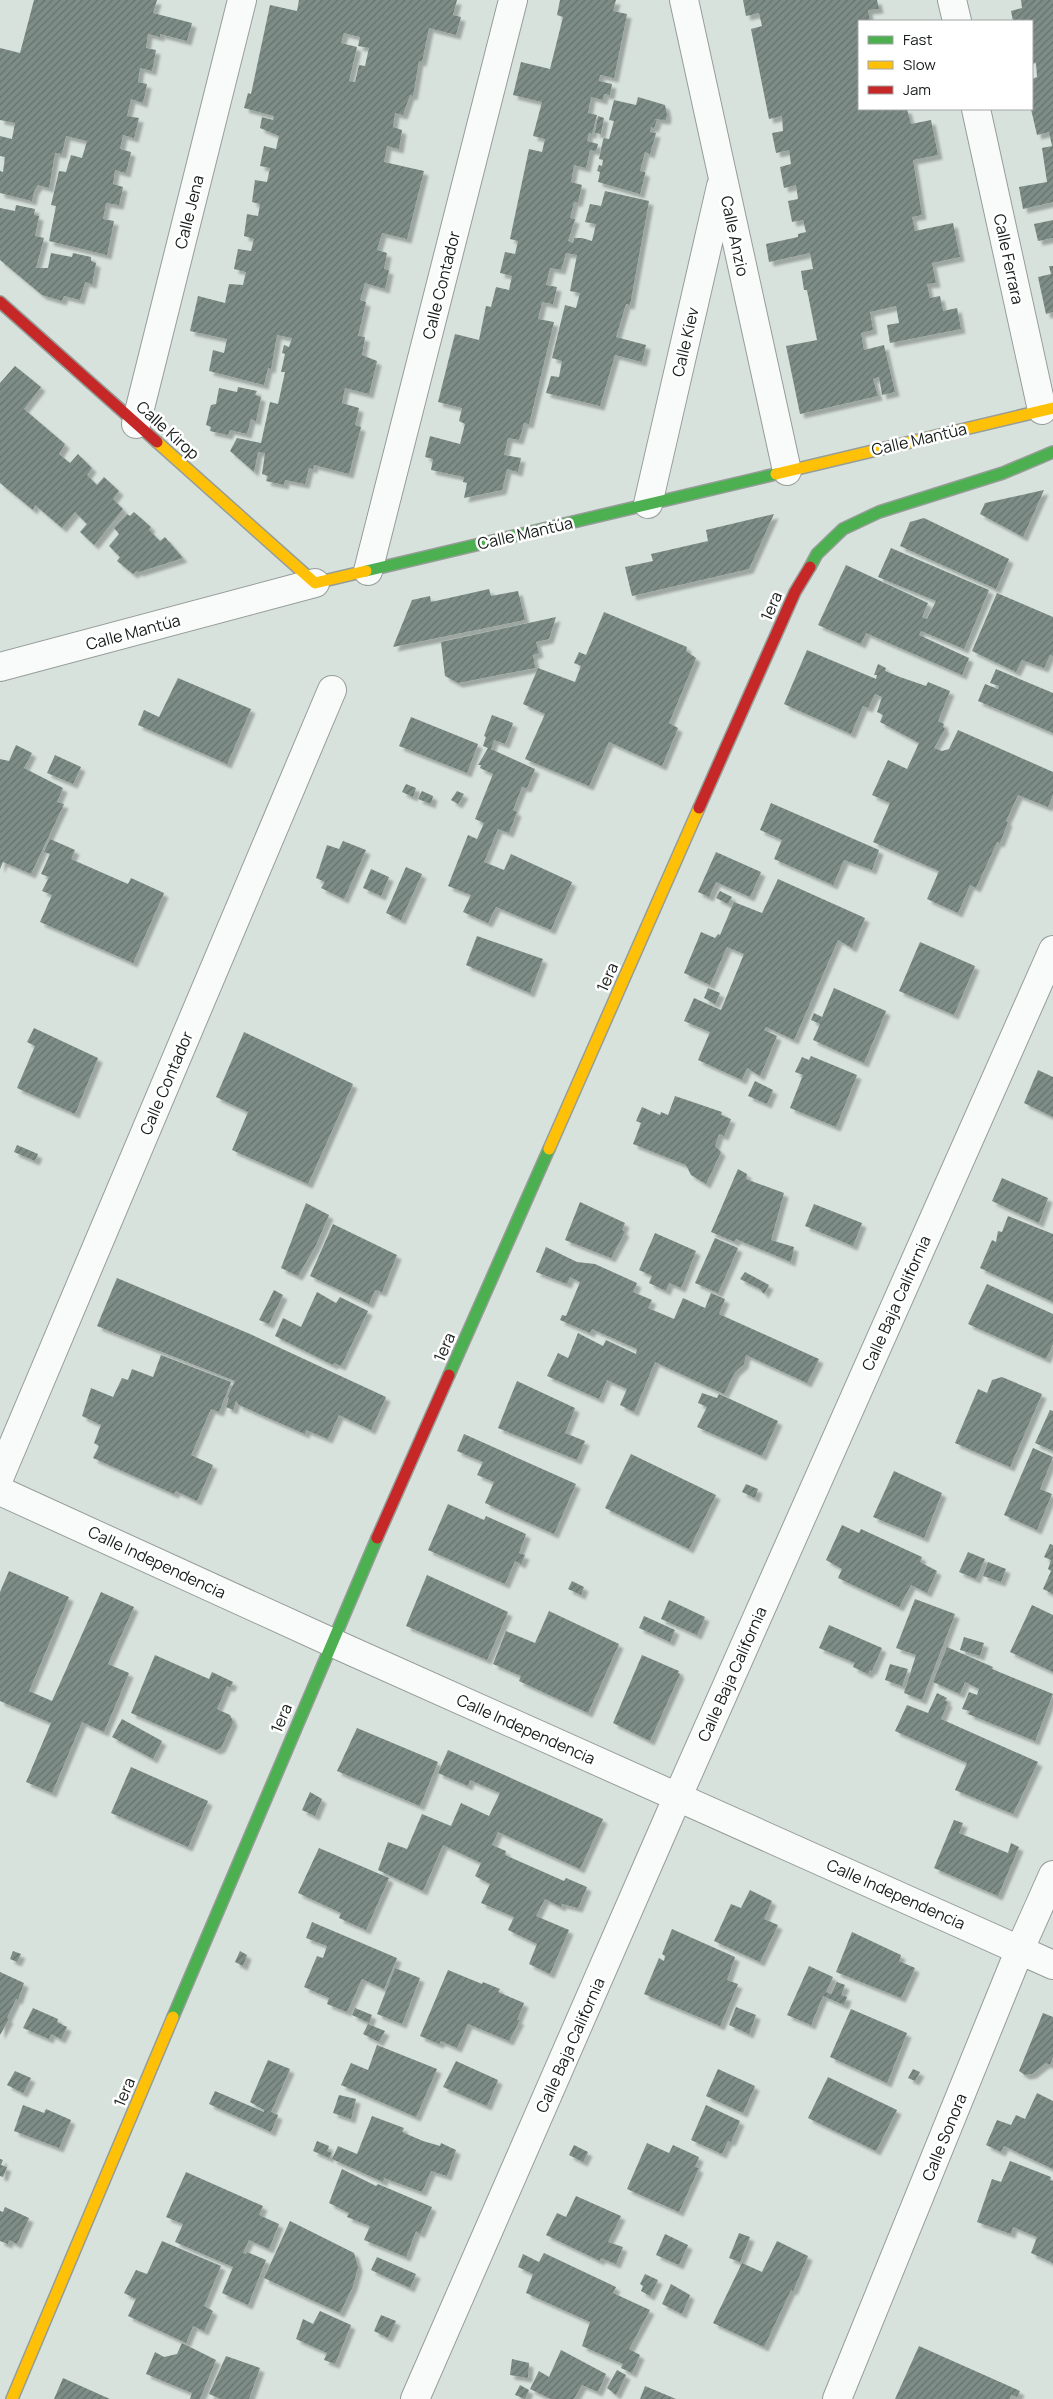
<svg xmlns="http://www.w3.org/2000/svg" width="1053" height="2399" font-family="Manrope,sans-serif">
<defs>
<pattern id="building-hatch" width="6" height="6" patternUnits="userSpaceOnUse" patternTransform="scale(1.25)"><rect width="6" height="6" fill="#7e8d87"/><path d="M-1 1l2-2M0 6l6-6M5 7l2-2" fill="none" stroke="#66726e"/></pattern>
<filter id="shadow"><feDropShadow dx="4.5" dy="4.5" stdDeviation="1" flood-color="#0004"/></filter>
</defs>
<rect width="100%" height="100%" fill="#d8e2dd"/>
<path fill="url(#building-hatch)" fill-rule="evenodd" filter="url(#shadow)" d="M34 0H157L153 13 192 23 187 41 160 34V37L148 34 146 48 156 50 152 71 140 68 138 82 147 84 143 103 131 99 127 116 139 118 134 138 123 135 120 149 131 152 126 173 115 170 113 184 123 187 119 205 106 203 103 219 114 221 107 255 49 241 56 206 51 205 59 171 66 172 71 155 82 158 87 141 66 136 62 154 55 153 49 188 38 185 34 191 32 201 0 193V171L3 172 5 157 0 156V136L12 139 15 123 0 120V48L20 53Z
M299 0H457L453 15 461 17 456 35 429 28 422 62 419 61 413 96 410 95 403 115 395 113 393 127 402 130 399 149 387 146 384 162 424 171 407 239 382 233 377 250 387 253 384 269 389 270 385 289 365 283 360 300 366 302 358 336 365 337 362 355 377 361 369 394 345 388 342 403 359 408 355 425 361 427 349 474 314 465 313 469 309 468 305 484 285 480 284 485 266 481 268 476 262 474 265 453 258 452 254 472 230 451 237 438 261 443 270 402 278 404 285 372H281L285 354 282 353 284 345 289 347 292 338 277 335 271 369 268 368 264 385 209 371 213 350 224 353 227 339 190 331 198 296 225 303 229 284 243 285 246 272 234 269 238 249 251 251 254 239 244 236 247 214 258 216 260 204 252 202 255 180 267 182 270 168 260 166 264 146 276 149 279 136 260 128 262 117 273 120 274 116 244 108 248 93 251 94 270 5 297 11ZM344 33 360 37 358 46 369 48 365 66 359 65 355 82 349 81 357 47 341 43Z
M560 0H616L613 11 627 14 614 78 600 75 599 81 612 84 610 95 604 94 603 100 591 97 588 113 597 115 592 134 589 133 587 141 598 144 596 151 590 150 586 168 574 165 571 182 582 185 578 202H574L570 218 575 219 568 241 573 243 574 238H582L592 241 596 224 585 222 590 204 601 206 605 191 649 201 630 305 626 304 616 337 646 345 642 362 615 355 600 406 546 393 551 376 559 377 562 361 552 358 565 305 576 308 580 293 570 291 577 255 566 253 561 270 550 268 546 285 557 287 553 304 542 302 538 319 554 322 529 424 524 423 519 440 508 438 504 455 521 458 518 472 507 469 502 490 464 498 467 483 463 482 464 477 431 470 433 459 425 457 430 436 460 444 465 424 459 421 462 408 438 402 455 334 479 340 486 306 491 307 496 287 509 290 512 276 500 273 505 252 515 254 518 241 510 239 529 149 542 152 545 139 533 136 542 102 513 95 521 62 550 69 563 17 557 15Z
M743 0H877L879 9 868 10 870 21H859V109H907L911 124 931 120 938 155 913 160 922 215 912 217 915 231 953 223 960 257 932 263 936 283 927 284 930 298 940 296 943 311 957 308 961 329 890 343 887 325 899 323 896 306 870 312 873 330 861 333 864 350 884 345 895 392 882 395 879 377 873 379 878 396 800 414 786 346 817 340 807 290H804L801 271 813 269 810 253 769 262 766 244 798 237V234L806 232 803 220 792 222 788 201 798 199 796 185 784 188 780 167 791 164 789 150 776 153 772 133 783 131 782 116 769 119 751 29 762 26 759 13 746 16Z
M1021 0H1053V202L1023 209 1019 187 1047 182 1042 148 1052 146 1049 132 1037 135 1031 109 1032 79 1037 77 1036 63 1032 64V21H1013L1011 11 1022 8Z
M638 97 665 105 667 115 666 120 653 119 657 120 654 128 651 127 650 132 656 133 650 154 645 152 640 171 645 172V174L640 194 598 182 600 172 597 171 599 165 602 166 603 160 599 159 603 140 604 138 609 139 614 121 609 120 614 100 636 105Z
M598 116 604 118 601 134 595 133Z
M16 205 35 209 34 215 39 216 35 236 44 238 36 268H48L51 253 72 257 73 253 91 257V261L96 263 92 284 85 282 80 300 64 296 62 301 42 295 0 260V208L15 211Z
M1053 220V238L1038 241 1034 224Z
M1049 266H1053V312L1046 314 1038 277 1051 274Z
M15 366 41 387 24 409 65 444 59 454 70 463 78 454 92 468 87 475 97 485 104 477 119 491 113 499 123 509 94 545 80 532 87 524 75 512 62 528 35 505 33 510 0 483V383Z
M238 387 257 391 255 395 261 397 256 421 251 419 247 434 230 430 228 435 210 431 211 427 206 425 210 408 211 405 216 404 219 388 237 392Z
M1044 490 1023 537 980 514 985 503Z
M134 512 151 527 149 530 160 541 165 537 183 558 139 572 137 571 133 574 117 561 120 557 109 546 119 534 114 528 127 514 130 516Z
M774 514 749 569 632 596 625 567 653 561 651 554 708 541 706 530Z
M924 518 1009 559 996 589 900 546 910 522Z
M891 548 989 590 964 649 921 631 919 635 969 658 962 675 866 633 861 644 818 625 846 565 928 603 922 617 927 619 936 601 878 577Z
M489 589 491 596 518 591 525 620 393 647 412 600 430 596 431 602Z
M997 593 1053 617V656L1050 655 1044 668 1022 660 1016 672 972 651Z
M604 612 687 647 686 651 696 658 669 723 678 728 662 766 609 742 589 786 525 759 545 714 523 704 538 668 575 682 581 666 574 663 579 652 586 655Z
M556 617 549 639 536 642 539 653 533 655 535 668 458 683 445 676 441 642Z
M807 650 876 679 877 675H874L878 664 886 668 885 671 900 677 926 686 928 682 950 691 938 721 944 724 943 727 945 729 934 748 942 751 949 749 958 730 1053 772V795L1048 807 1018 795 1006 821 1008 822 1000 843 997 842 976 888 970 885 958 913 927 899 939 871 873 842 890 803 872 795 888 760 907 769 919 743 880 722 883 715 877 712 882 697 875 694 868 708 863 706 851 734 784 704Z
M996 669 1053 693V733L978 701 985 684 998 689 999 686 990 683Z
M178 678 251 709 227 764 138 725 144 710 159 717Z
M492 715 513 723 505 744 494 740 491 749 535 769 527 788 522 787 513 810 517 812 509 833 498 829 484 862 504 870 511 854 572 882 551 930 496 907 488 923 463 912 471 895 448 886 468 835 477 839 484 823 475 819 493 774 480 768 481 765H478L488 748 483 746 486 737 484 736Z
M411 717 478 744 467 773 399 746Z
M16 745 32 753 24 768 63 788 57 802 64 804 31 874 3 862 0 869V759L9 761Z
M55 755 81 767 73 784 47 773Z
M406 784 416 788 413 797 402 792Z
M422 791 433 796 431 804 418 799Z
M457 791 464 794 458 804 451 800Z
M771 803 879 850 872 870 844 860 833 885 774 859 782 840 760 830Z
M50 839 75 850 71 859 128 884 131 878 164 893 133 963 40 922 52 895 42 891 49 877 41 874 50 854 44 852Z
M343 841 366 850 344 899 321 888 325 882 316 878 327 845 339 849Z
M716 852 761 872 750 897 716 882 709 897 698 892Z
M406 867 422 874 401 920 386 913Z
M371 869 389 877 381 896 363 888Z
M778 879 865 918 852 948 838 940 794 1040 766 1027 764 1030 777 1036 760 1076 747 1068 742 1080 698 1060 710 1032 684 1021 694 998 721 1010 744 954 727 947 710 985 684 973 701 932 715 938 718 934 720 935 734 902 762 913Z
M720 891 732 897 728 904 716 898Z
M477 936 543 959 530 993 466 965Z
M920 942 975 966 954 1015 899 991Z
M708 988 720 993 715 1004 704 998Z
M834 988 886 1011 864 1063 813 1040 820 1024 811 1020 814 1013 822 1017Z
M34 1028 98 1058 75 1114 17 1088 35 1046 27 1042Z
M244 1032 353 1084 308 1184 232 1150 248 1112 216 1097Z
M811 1056 857 1075 836 1127 790 1108 803 1075 795 1072 802 1057 809 1060Z
M1038 1070 1053 1077V1117L1024 1103Z
M755 1081 773 1090 767 1104 748 1096Z
M675 1096 722 1112 721 1115 731 1119 724 1136 719 1134 715 1146 721 1152 706 1184 691 1175 686 1165 633 1144 641 1123 636 1121 642 1107 660 1115 661 1112 668 1115Z
M17 1145 38 1154 35 1161 14 1152Z
M738 1169 747 1174 746 1179 784 1193 771 1240 794 1247 791 1262 736 1239 735 1242 711 1232Z
M1002 1178 1048 1198 1039 1223 992 1201Z
M580 1202 625 1223 622 1230 625 1232 611 1258 565 1240Z
M306 1203 329 1215 316 1245 298 1276 281 1268Z
M814 1204 862 1223 853 1246 805 1226Z
M1008 1216 1053 1234V1302L980 1268 992 1240 996 1242 998 1231 1002 1232Z
M333 1224 397 1255 382 1292 375 1290 369 1304 310 1276Z
M655 1233 696 1251 681 1288 669 1283 666 1291 649 1283 652 1276 639 1270Z
M715 1238 738 1248 718 1293 695 1283Z
M546 1247 577 1262 595 1264 637 1283 633 1292 652 1300 648 1308 674 1319 683 1298 705 1308 711 1293 725 1299 719 1314 819 1359 807 1383 746 1355 744 1364 735 1372 724 1394 655 1362 634 1412 620 1405 627 1389 607 1380 599 1399 547 1376 558 1353 568 1358 578 1333 603 1346 606 1340 636 1354 637 1349 592 1329 590 1333 560 1320 562 1315 566 1316 580 1282 570 1277 567 1284 536 1272Z
M745 1272 769 1285 764 1294 760 1289 740 1279Z
M117 1278 250 1334 386 1397 371 1430 339 1415 328 1439 306 1430 305 1434 239 1405 236 1401 233 1410 226 1407 229 1398 227 1397 235 1381 97 1326Z
M987 1284 1053 1314V1344L1046 1359 968 1324Z
M274 1290 283 1295 269 1324 259 1320Z
M317 1292 336 1303 340 1297 368 1311 341 1366 334 1363 333 1365 275 1336 283 1318 301 1327Z
M161 1355 231 1382 219 1412 211 1409 191 1455 213 1465 197 1501 176 1491 174 1494 93 1458 99 1446 94 1443 101 1425 82 1416 91 1388 113 1397 122 1378 128 1380 132 1369 153 1377Z
M1002 1377 1042 1394 1010 1467 955 1443 978 1389 987 1393 992 1380Z
M517 1381 575 1408 565 1433 585 1441 577 1460 498 1428Z
M702 1393 717 1398 719 1394 778 1421 762 1456 697 1427 707 1407 698 1403Z
M1050 1410 1053 1411V1451L1035 1443Z
M464 1434 576 1484 554 1534 485 1503 494 1482 477 1475 483 1462 457 1451Z
M1033 1448 1053 1457 1040 1489 1052 1494 1037 1530 1004 1515Z
M631 1454 716 1495 689 1549 605 1508Z
M894 1471 942 1493 924 1538 873 1517Z
M746 1484 758 1489 755 1498 742 1492Z
M448 1504 484 1520 486 1516 526 1534 519 1553 525 1555 521 1564 515 1561 505 1584 428 1550Z
M842 1525 859 1533 861 1529 922 1557 920 1562 937 1571 927 1593 911 1585 899 1607 838 1578 842 1569 826 1560Z
M1050 1544 1053 1545V1594L1043 1589 1051 1571 1048 1569 1051 1560 1044 1557Z
M968 1552 985 1559 976 1579 959 1572Z
M988 1562 1006 1569 1001 1582 983 1576Z
M9 1571 69 1597 29 1691 52 1701 101 1592 134 1607 108 1664 129 1673 104 1732 82 1722 52 1793 26 1782 51 1723 0 1701V1592Z
M427 1575 508 1612 487 1660 406 1626Z
M572 1581 584 1587 581 1595 568 1589Z
M915 1599 955 1614 922 1700 904 1693 916 1655 896 1648Z
M669 1600 705 1617 697 1635 661 1619Z
M1032 1605 1053 1615V1672L1010 1652Z
M549 1611 619 1644 588 1713 519 1681 521 1676 493 1664 506 1631 535 1643Z
M644 1616 675 1630 670 1642 639 1628Z
M829 1625 882 1648 872 1671 870 1670 868 1674 853 1667 855 1663 819 1648Z
M964 1637 984 1643 980 1656 960 1650Z
M947 1647 993 1667 992 1669 1053 1694 1035 1741 968 1714 970 1711 962 1709 969 1692 977 1695 979 1689 965 1682 960 1694 933 1682Z
M155 1655 209 1679 212 1672 233 1682 230 1688 227 1686 217 1709 230 1715 233 1722 221 1748 216 1750 131 1713Z
M642 1655 679 1671 678 1673 680 1674 650 1741 613 1723Z
M890 1664 908 1669 902 1686 885 1680Z
M937 1693 947 1698 945 1701 948 1702 941 1719 1038 1762 1013 1814 955 1790 967 1763 895 1731 907 1705 928 1713Z
M122 1719 162 1741 153 1759 112 1737Z
M357 1728 438 1762 420 1806 337 1771Z
M448 1750 603 1819 580 1869 498 1832 492 1845 506 1851 505 1855 564 1881 566 1878 587 1887 578 1908 562 1904 561 1907 545 1899 536 1916 569 1930 550 1974 529 1964 537 1944 508 1930 514 1917 481 1903 490 1884 475 1876 481 1863 443 1845 423 1891 378 1870 388 1842 407 1849 422 1814 451 1826 461 1803 489 1816 500 1793 470 1780 468 1786 438 1773Z
M131 1767 208 1801 188 1847 111 1813Z
M310 1792 322 1799 315 1816 302 1810Z
M954 1820 963 1823 959 1833 1008 1853 1011 1843 1019 1847 998 1896 934 1868Z
M319 1848 389 1878 366 1930 339 1918 341 1913 298 1893Z
M750 1890 772 1901 764 1919 778 1925 760 1962 714 1941 731 1904 741 1908Z
M312 1922 397 1958 384 1989 362 1979 347 2012 327 2004 329 1998 304 1987 317 1956 323 1958 327 1946 306 1938Z
M672 1929 735 1957 727 1980 738 1984 720 2026 644 1994 659 1958 664 1961 665 1956 662 1954Z
M852 1932 901 1955 899 1961 915 1968 901 1998 836 1972Z
M13 1951 21 1954 17 1962 10 1959Z
M240 1951 247 1955 243 1966 235 1962Z
M809 1966 833 1977 826 1992 831 1994 837 1982 845 1985 841 1995 847 1997 844 2005 823 1996 811 2025 787 2015Z
M395 1968 420 1978 402 2024 377 2014Z
M448 1970 482 1984 483 1982 500 1989 498 1992 524 2003 517 2020H520L509 2041 468 2024 457 2048 441 2041 439 2044 420 2036Z
M0 1972 24 1983 18 2000 16 1999 7 2018 9 2019 0 2035Z
M736 2007 756 2015 749 2034 729 2025Z
M33 2008 58 2019 57 2022 67 2027 61 2039 51 2034 49 2039 23 2028Z
M355 2008 372 2015 369 2023 352 2015Z
M851 2009 907 2033 887 2083 830 2057Z
M1043 2013 1053 2017V2057L1050 2065 1046 2063 1032 2074 1025 2075 1019 2071Z
M368 2024 385 2031 379 2042 363 2034Z
M377 2045 437 2069 416 2117 341 2085 351 2063 368 2070Z
M268 2060 290 2069 271 2112 278 2115 271 2132 209 2104 215 2091 264 2112V2110L250 2102Z
M456 2061 498 2080 487 2106 443 2087Z
M718 2069 755 2086 743 2113 706 2096Z
M913 2069 920 2072 915 2081 908 2078Z
M15 2071 31 2078 23 2093 7 2085Z
M828 2077 897 2110 876 2151 808 2118Z
M1037 2093 1053 2101V2169L1004 2146 1001 2152 986 2145 997 2120 1011 2125 1016 2115 1025 2119Z
M339 2095 356 2099 351 2119 333 2113Z
M23 2105 44 2113 46 2109 71 2120 59 2148 14 2131Z
M706 2105 740 2121 731 2142 728 2141 722 2154 691 2140Z
M372 2116 404 2128 402 2132 423 2141 440 2146 441 2143 456 2150 447 2176 431 2171 422 2192 384 2178 383 2182 332 2159 338 2146 357 2154Z
M317 2141 329 2146 327 2151 332 2153 329 2158 313 2151Z
M647 2143 669 2153 673 2145 699 2157 695 2167 699 2168 679 2212 627 2189Z
M574 2145 588 2152 583 2162 569 2155Z
M0 2159 3 2160 1 2165 7 2167 3 2177 0 2176Z
M1010 2161 1051 2177 1050 2180 1053 2181V2263L1031 2253 1037 2237 1013 2227 1011 2234 977 2222 992 2179 1001 2182Z
M342 2169 376 2186 378 2184 432 2207 420 2234 416 2231 406 2257 364 2240 370 2226 347 2217 349 2213 329 2203Z
M186 2172 263 2206 259 2215 279 2224 269 2249 249 2240 243 2253 246 2254 247 2252 266 2260 248 2305 222 2293 233 2267 175 2242 183 2224 166 2217Z
M576 2196 621 2216 608 2242 623 2247 616 2264 601 2258 600 2261 546 2235 557 2213 566 2217Z
M5 2207 29 2218 17 2244 9 2240 8 2244 0 2241V2211L3 2212Z
M290 2221 354 2253 358 2267 353 2286 340 2313 264 2278Z
M739 2233 750 2237 740 2262 729 2258Z
M665 2234 688 2245 679 2265 656 2255Z
M162 2241 221 2266 204 2306 213 2311 204 2331 193 2326 186 2343 128 2316 136 2299 124 2293 136 2270 147 2274Z
M777 2241 808 2256 793 2291 791 2290 764 2347 713 2323 742 2263 762 2272Z
M544 2253 616 2287 613 2293 650 2310 629 2349 640 2355 632 2373 621 2368 623 2364 582 2346 590 2322 526 2293 533 2274 518 2267 523 2254 539 2262Z
M377 2257 416 2274 410 2288 371 2270Z
M645 2274 658 2280 650 2296 641 2291 643 2286 640 2284Z
M671 2284 690 2295 682 2314 662 2304Z
M320 2311 351 2325 335 2364 324 2360 327 2353 296 2339 303 2319 313 2324Z
M381 2315 396 2321 388 2338 374 2331Z
M182 2343 216 2360 200 2399H190L192 2393 146 2374 155 2352 164 2357 177 2354Z
M919 2346 1020 2391 1017 2397 1011 2395 1010 2399H895Z
M561 2350 606 2374 598 2392 582 2385 574 2399H551L530 2389 539 2371 549 2377Z
M226 2356 260 2368 249 2399H221L209 2394Z
M512 2359 529 2363 528 2378 510 2375Z
M617 2370 626 2375 616 2395 607 2388Z
M63 2378 101 2395 110 2399H54Z
M520 2385 529 2390 525 2399 515 2395Z
M645 2386 676 2399H640Z"/>
<g fill="none" stroke-linecap="round" stroke-linejoin="round">
<g stroke="#969d99" stroke-width="30">
<path id="street" d="M684 0 787 471
M952 0 957 21
M976 109 1042 410
M136 424 242 0
M648 504 721 186
M368 571 513 0
M0 667 315 583
M0 1476 332 690
M0 1491 331 1642 1053 1965
M415 2399 678 1796 1053 950
M837 2399 1020 1949 1053 1875"/>
</g>
<g stroke="#969d99" stroke-width="14">
<path id="fast" d="M810 567 817 554 843 529 879 512 1003 473 1053 452
M366 571 776 474
M449 1375 549 1149
M173 2017 377 1538"/>
</g>
<g stroke="#969d99" stroke-width="14">
<path id="slow" d="M157 442 315 583 366 571
M776 474 1053 408
M549 1149 699 808
M12 2399 173 2017"/>
</g>
<g stroke="#969d99" stroke-width="14">
<path id="jam" d="M0 302 157 442
M699 808 795 592 810 567
M377 1538 449 1375"/>
</g>
<use href="#street" stroke="#f9fbfa" stroke-width="28"/>
<use href="#fast" stroke="#4caf50" stroke-width="11"/>
<use href="#slow" stroke="#ffc107" stroke-width="11"/>
<use href="#jam" stroke="#c62828" stroke-width="11"/>
</g>
<g text-anchor="middle" stroke-width="5" stroke-linejoin="round" paint-order="stroke">
<g font-size="16" fill="#161c19" stroke="#fff">
<text transform="translate(189 212) rotate(-76)" y="6">Calle Jena</text>
<text transform="translate(735 236) rotate(78)" y="6">Calle Anzio</text>
<text transform="translate(1009 259) rotate(78)" y="6">Calle Ferrara</text>
<text transform="translate(441 285) rotate(-76)" y="6">Calle Contador</text>
<text transform="translate(685 342) rotate(-77)" y="6">Calle Kiev</text>
<text transform="translate(168 430) rotate(42)" y="6">Calle Kirop</text>
<text transform="translate(919 439) rotate(-13)" y="6">Calle Mantúa</text>
<text transform="translate(525 533) rotate(-13)" y="6">Calle Mantúa</text>
<text transform="translate(771 606) rotate(-66)" y="6">1era</text>
<text transform="translate(133 632) rotate(-15)" y="6">Calle Mantúa</text>
<text transform="translate(607 977) rotate(-66)" y="6">1era</text>
<text transform="translate(166 1083) rotate(-67)" y="6">Calle Contador</text>
<text transform="translate(896 1303) rotate(-66)" y="6">Calle Baja California</text>
<text transform="translate(444 1347) rotate(-66)" y="6">1era</text>
<text transform="translate(157 1562) rotate(25)" y="6">Calle Independencia</text>
<text transform="translate(732 1674) rotate(-66)" y="6">Calle Baja California</text>
<text transform="translate(281 1718) rotate(-67)" y="6">1era</text>
<text transform="translate(526 1729) rotate(24)" y="6">Calle Independencia</text>
<text transform="translate(896 1894) rotate(24)" y="6">Calle Independencia</text>
<text transform="translate(570 2045) rotate(-66)" y="6">Calle Baja California</text>
<text transform="translate(124 2092) rotate(-67)" y="6">1era</text>
<text transform="translate(944 2137) rotate(-68)" y="6">Calle Sonora</text>
</g>
</g>
<rect x="858" y="20" width="175" height="90" fill="#ffffff" stroke="#a2a4a3"/>
<rect x="868" y="36" width="25" height="8" fill="#4caf50" stroke="#a2a4a3"/>
<text x="903" y="45" font-size="15" fill="#161c19">Fast</text>
<rect x="868" y="61" width="25" height="8" fill="#ffc107" stroke="#a2a4a3"/>
<text x="903" y="70" font-size="15" fill="#161c19">Slow</text>
<rect x="868" y="86" width="25" height="8" fill="#c62828" stroke="#a2a4a3"/>
<text x="903" y="95" font-size="15" fill="#161c19">Jam</text>
</svg>
